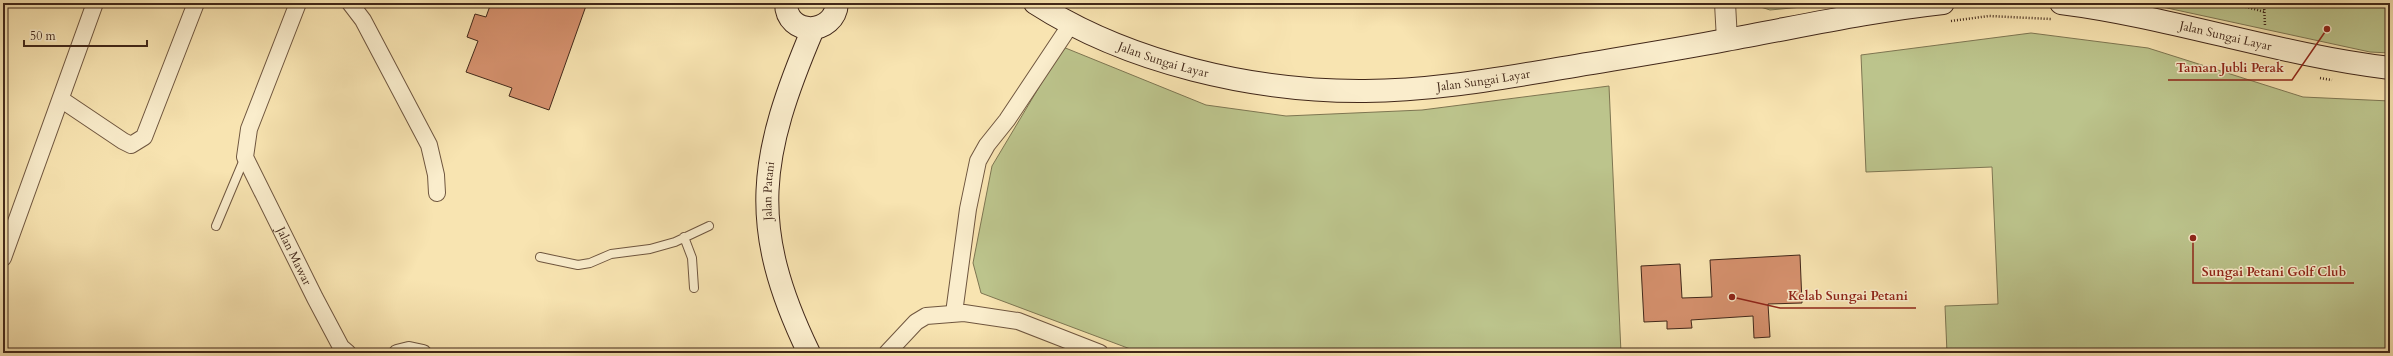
<svg xmlns="http://www.w3.org/2000/svg" width="2393" height="356" font-family="Cardo,serif">
<rect width="100%" height="100%" fill="#f8e4b1"/>
<filter id="stains"><feTurbulence type="fractalNoise" baseFrequency=".005" numOctaves="4"/><feColorMatrix values="0 0 0 0 .2 0 0 0 0 .09 0 0 0 0 .02 0 0 0 .5 -.17"/></filter>
<radialGradient id="worn" r=".72"><stop offset=".6" stop-color="#630" stop-opacity="0"/><stop offset="1" stop-color="#630" stop-opacity=".3"/></radialGradient>
<path fill="#bcc48c" stroke="#7e7652" d="M1748 3H1845L1770 10Z
M2144 3H2390V53L2370 52Z
M2031 33 2148 48 2303 97 2390 101V353H1947L1945 306 1998 304 1992 167 1866 172 1861 55Z
M1063 47 1206 105 1286 116 1422 110 1609 86 1621 353H1141L981 293 973 263 992 166Z"/>
<path fill="#d6916e" stroke="#412719" d="M491 3H587L549 110 509 96 512 88 466 72 478 41 467 37 475 14 486 17Z
M1800 255 1802 303 1768 304 1770 337 1754 338 1753 316 1691 320 1692 328 1667 329V321L1644 322 1641 266 1680 264 1682 298 1712 297 1710 260Z"/>
<g fill="none" stroke-linecap="round" stroke-linejoin="round">
<g stroke="#6f563f" stroke-width="10">
<path id="service" d="M216 226 245 157
M684 237 692 258 694 288
M540 257 578 265 590 263 611 254 650 249 675 242 709 226"/>
</g>
<g stroke="#6f563f" stroke-width="18">
<g id="minor">
<path id="s1" d="M298 3 249 129 245 157 315 298 341 347 348 353"/>
<path d="M350 3 363 20 429 145 436 175 437 193"/>
<path d="M62 100 123 141 131 145 144 137 196 3"/>
<path d="M3 258 95 3"/>
<path d="M954 313 968 209 978 161 987 145 1007 120 1071 24"/>
<path d="M397 353 409 350 423 353"/>
<path d="M887 353 916 322 926 316 964 313 1018 321 1100 353"/>
</g>
</g>
<g stroke="#6f563f" stroke-width="22">
<path id="tertiary" d="M1725 3 1727 40"/>
</g>
<g stroke="#412719" stroke-width="24">
<g id="secondary">
<path d="M786 3C786 37 835 36 837 3"/>
<path id="s2" d="M1035 3C1128 63 1255 92 1365 91 1427 91 1490 80 1551 70 1609 60 1668 51 1726 40 1798 27 1870 11 1943 3"/>
<path id="s3" d="M2061 3C2172 17 2279 55 2390 68"/>
<path id="s4" d="M809 353C747 225 759 156 813 29"/>
</g>
</g>
<path stroke="#412719" stroke-width="2.5" stroke-dasharray="1 2" stroke-linecap="butt" d="M2231 3 2265 12
M2264 3 2265 26
M1951 21 1989 16 2051 19
M2320 78 2332 80"/>
<use href="#service" stroke="#faedcc" stroke-width="8"/>
<use href="#minor" stroke="#faedcc" stroke-width="16"/>
<use href="#tertiary" stroke="#faedcc" stroke-width="20"/>
<use href="#secondary" stroke="#faedcc" stroke-width="22"/>
</g>
<g text-anchor="middle" stroke-width="3" stroke-linejoin="round" paint-order="stroke">
<g font-size="12" fill="#412719" stroke="#faedcc">
<text dy="4" stroke="none"><textPath href="#s3" startOffset="168">Jalan Sungai Layar</textPath></text>
<text dy="4" stroke="none"><textPath href="#s2" startOffset="141">Jalan Sungai Layar</textPath></text>
<text dy="4" stroke="none"><textPath href="#s2" startOffset="465">Jalan Sungai Layar</textPath></text>
<text dy="4" stroke="none"><textPath href="#s4" startOffset="169">Jalan Patani</textPath></text>
<text dy="4" stroke="none"><textPath href="#s1" startOffset="274">Jalan Mawar</textPath></text>
</g>
</g>
<path fill="none" stroke="#8f2418" stroke-width="1.5" d="M2327 29L2292 80H2168M2193 238L2193 283H2354M1732 297L1780 308H1916"/>
<g fill="#8f2418" stroke="#faedcc" stroke-width="1.5">
<circle cx="2327" cy="29" r="4"/>
<circle cx="2193" cy="238" r="4"/>
<circle cx="1732" cy="297" r="4"/>
</g>
<g font-size="13" text-anchor="middle" font-weight="bold" fill="#8f2418" stroke="#faedcc" stroke-width="3" stroke-linejoin="round" paint-order="stroke">
<text x="2230" y="72">Taman Jubli Perak</text>
<text x="2274" y="276">Sungai Petani Golf Club</text>
<text x="1848" y="300">Kelab Sungai Petani</text>
</g>
<rect width="2393" height="356" fill="none" stroke="#f8e4b1" stroke-width="16"/>
<rect x="4" y="4" width="2385" height="348" fill="none" stroke="#412719" stroke-width="2"/>
<rect x="8" y="8" width="2377" height="340" fill="none" stroke="#412719"/>
<path d="M24 40v6h123v-6" fill="none" stroke="#412719" stroke-width="2"/>
<text x="30" y="40" font-size="12" fill="#412719" stroke="#faedcc" stroke-width="3" paint-order="stroke">50 m</text>
<rect width="100%" height="100%" filter="url(#stains)"/>
<rect width="100%" height="100%" fill="url(#worn)"/>
</svg>
